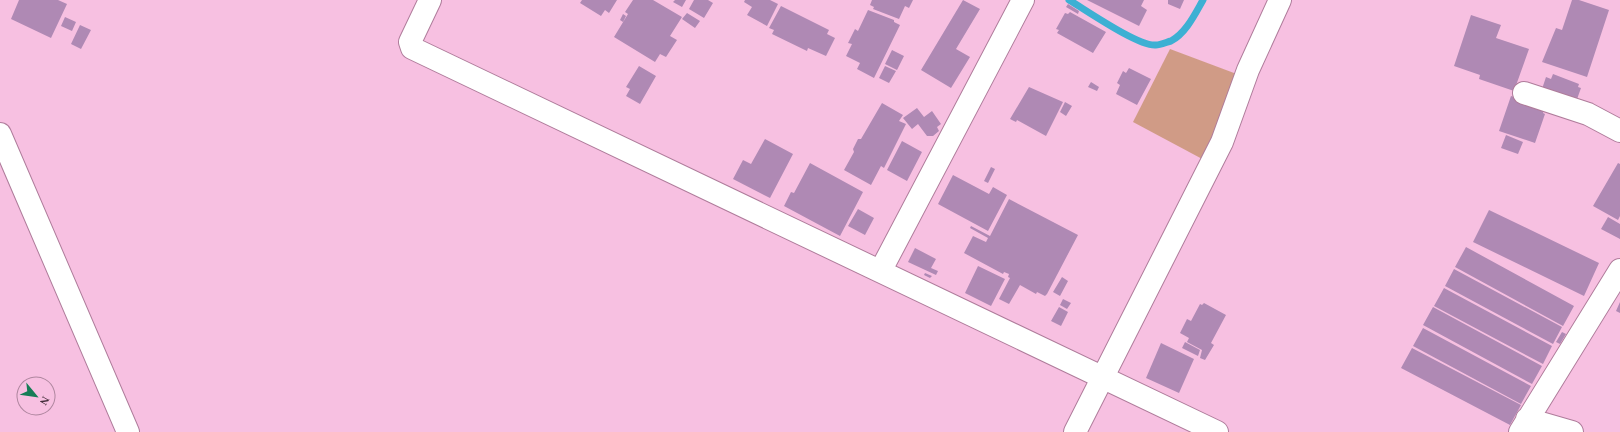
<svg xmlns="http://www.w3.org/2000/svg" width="1620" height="432" font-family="Georgia,serif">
<rect width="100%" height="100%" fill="#f7c0e1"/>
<path fill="#d09b86" d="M1170 49 1242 76 1206 161 1133 122Z"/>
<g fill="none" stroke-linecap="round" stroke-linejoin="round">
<path stroke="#3db0d3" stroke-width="7" d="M1069 0C1086 10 1139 47 1156 45 1160 45 1167 42 1171 41 1186 33 1195 14 1203 0"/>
</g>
<path fill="#af89b4" d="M19 0H58L67 4 51 38 11 19Z
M582 0H617L609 13 605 10 601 16 580 3Z
M633 0H653L682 17 670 36 677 40 666 57 660 54 655 62 614 37 628 14 625 12Z
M675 0H686L682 7 673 2Z
M694 0H708L713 3 704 18 689 9Z
M745 0H770L778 4 767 26 747 15 752 7 744 2Z
M872 0H913L909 8 905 6 899 19 873 9 874 7 870 5Z
M963 0 980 9 956 49 970 57 951 88 921 70Z
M1087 0H1144L1141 6 1147 10 1139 26Z
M1168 0H1184L1180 9 1168 4Z
M1572 0H1579L1609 10 1587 77 1542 62 1556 28 1562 30Z
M1068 4 1079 11 1078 14 1066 7Z
M781 6 829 30 827 34 835 38 826 56 808 48 807 51 772 34 774 30 769 28Z
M868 10 894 20V22L900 25 874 78 857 69 860 63 846 56 852 44 848 43 855 29 858 31Z
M1070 12 1106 32 1093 53 1057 33 1059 30 1056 29 1065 13 1068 14Z
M687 13 700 21 695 28 682 19Z
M623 14 626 16 623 22 620 20Z
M1471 15 1501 25 1496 38 1529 49 1514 91 1479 79 1480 75 1454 66Z
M65 17 76 22 72 31 61 26Z
M80 25 91 30 81 49 71 44Z
M892 50 904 56 897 70 885 64Z
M639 66 656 76 640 104 626 96 630 89 626 87Z
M885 66 896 71 889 83 879 78Z
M1129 68 1151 79 1137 105 1116 94 1120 85 1117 83 1123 71 1126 73Z
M1553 74 1579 84 1578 87 1581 88 1576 102 1542 89 1546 77 1551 79Z
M1091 82 1099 87 1097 91 1088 87Z
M1029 87 1063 102 1046 136 1017 120 1016 122 1010 119Z
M1511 96 1544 108 1543 113 1545 114 1535 143 1499 131Z
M1065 102 1072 106 1066 116 1060 112Z
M882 103 903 115 899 121 906 124 884 168 881 166 871 185 844 170 854 152 853 149 858 139H861Z
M917 108 924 117 932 111 941 124 937 127 939 131 933 136H927L918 124 912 129 903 118Z
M1506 135 1523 142 1518 154 1501 148Z
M765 139 793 154 770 198 733 179 743 160 751 164Z
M902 141 922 152 907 181 887 170Z
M810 163 863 192 840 236 784 206 791 192 794 193Z
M1618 163 1620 164V216L1618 220 1593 206Z
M991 167 995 169 988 183 984 181Z
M953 175 989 194 993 187 1007 195 988 231 938 204Z
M1009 199 1078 235 1047 294 1045 296 1037 292 1036 294 1020 285 1009 304 999 299 1010 278 1008 277 1009 274 1004 272 1003 274 964 253 973 236 986 242 988 238 970 228 971 226 990 236Z
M858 209 874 218 865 235 848 226Z
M1489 210 1599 263 1584 296 1473 242Z
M1608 217 1620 224V239L1601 229Z
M1466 247 1574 306 1563 326 1455 267Z
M915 248 936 259 931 268 938 271 936 275 908 262Z
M978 266 1005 279 991 306 965 293Z
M1454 269 1562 327 1553 344 1445 286Z
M925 273 932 276 930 278 924 275Z
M1062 277 1068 281 1060 296 1053 292Z
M1444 288 1552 346 1543 364 1434 306Z
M1063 299 1071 303 1067 309 1060 305Z
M1620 302V313L1616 311Z
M1204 303 1226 315 1211 343 1214 345 1205 360 1200 358 1202 350 1187 342 1189 338 1180 333 1187 319 1191 321 1200 304 1202 305Z
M1059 307 1068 312 1061 326 1051 321Z
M1433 307 1542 366 1532 384 1423 325Z
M1423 328 1531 386 1521 404 1413 346Z
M1562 332 1566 334 1560 344 1556 342Z
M1185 342 1200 350 1198 356 1182 348Z
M1161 343 1194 359 1179 393 1146 378Z
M1412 348 1521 405 1510 425 1401 368Z"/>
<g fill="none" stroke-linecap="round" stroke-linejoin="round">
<g stroke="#af7c9b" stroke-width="24">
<path id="street" d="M430 0 410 42 412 48 1217 432
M1524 93 1588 114 1620 131
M0 134 128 432
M881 270 1023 0
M1527 419 1572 432
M1075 432 1222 142 1248 70 1280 0
M1520 432 1620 270"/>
</g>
<use href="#street" stroke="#fff" stroke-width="22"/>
</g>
<g transform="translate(36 396) rotate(119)"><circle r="19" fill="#f7c0e1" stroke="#af869f"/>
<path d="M0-3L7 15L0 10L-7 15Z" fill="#167d56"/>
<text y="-6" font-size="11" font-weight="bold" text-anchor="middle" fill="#442e3b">N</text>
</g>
</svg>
